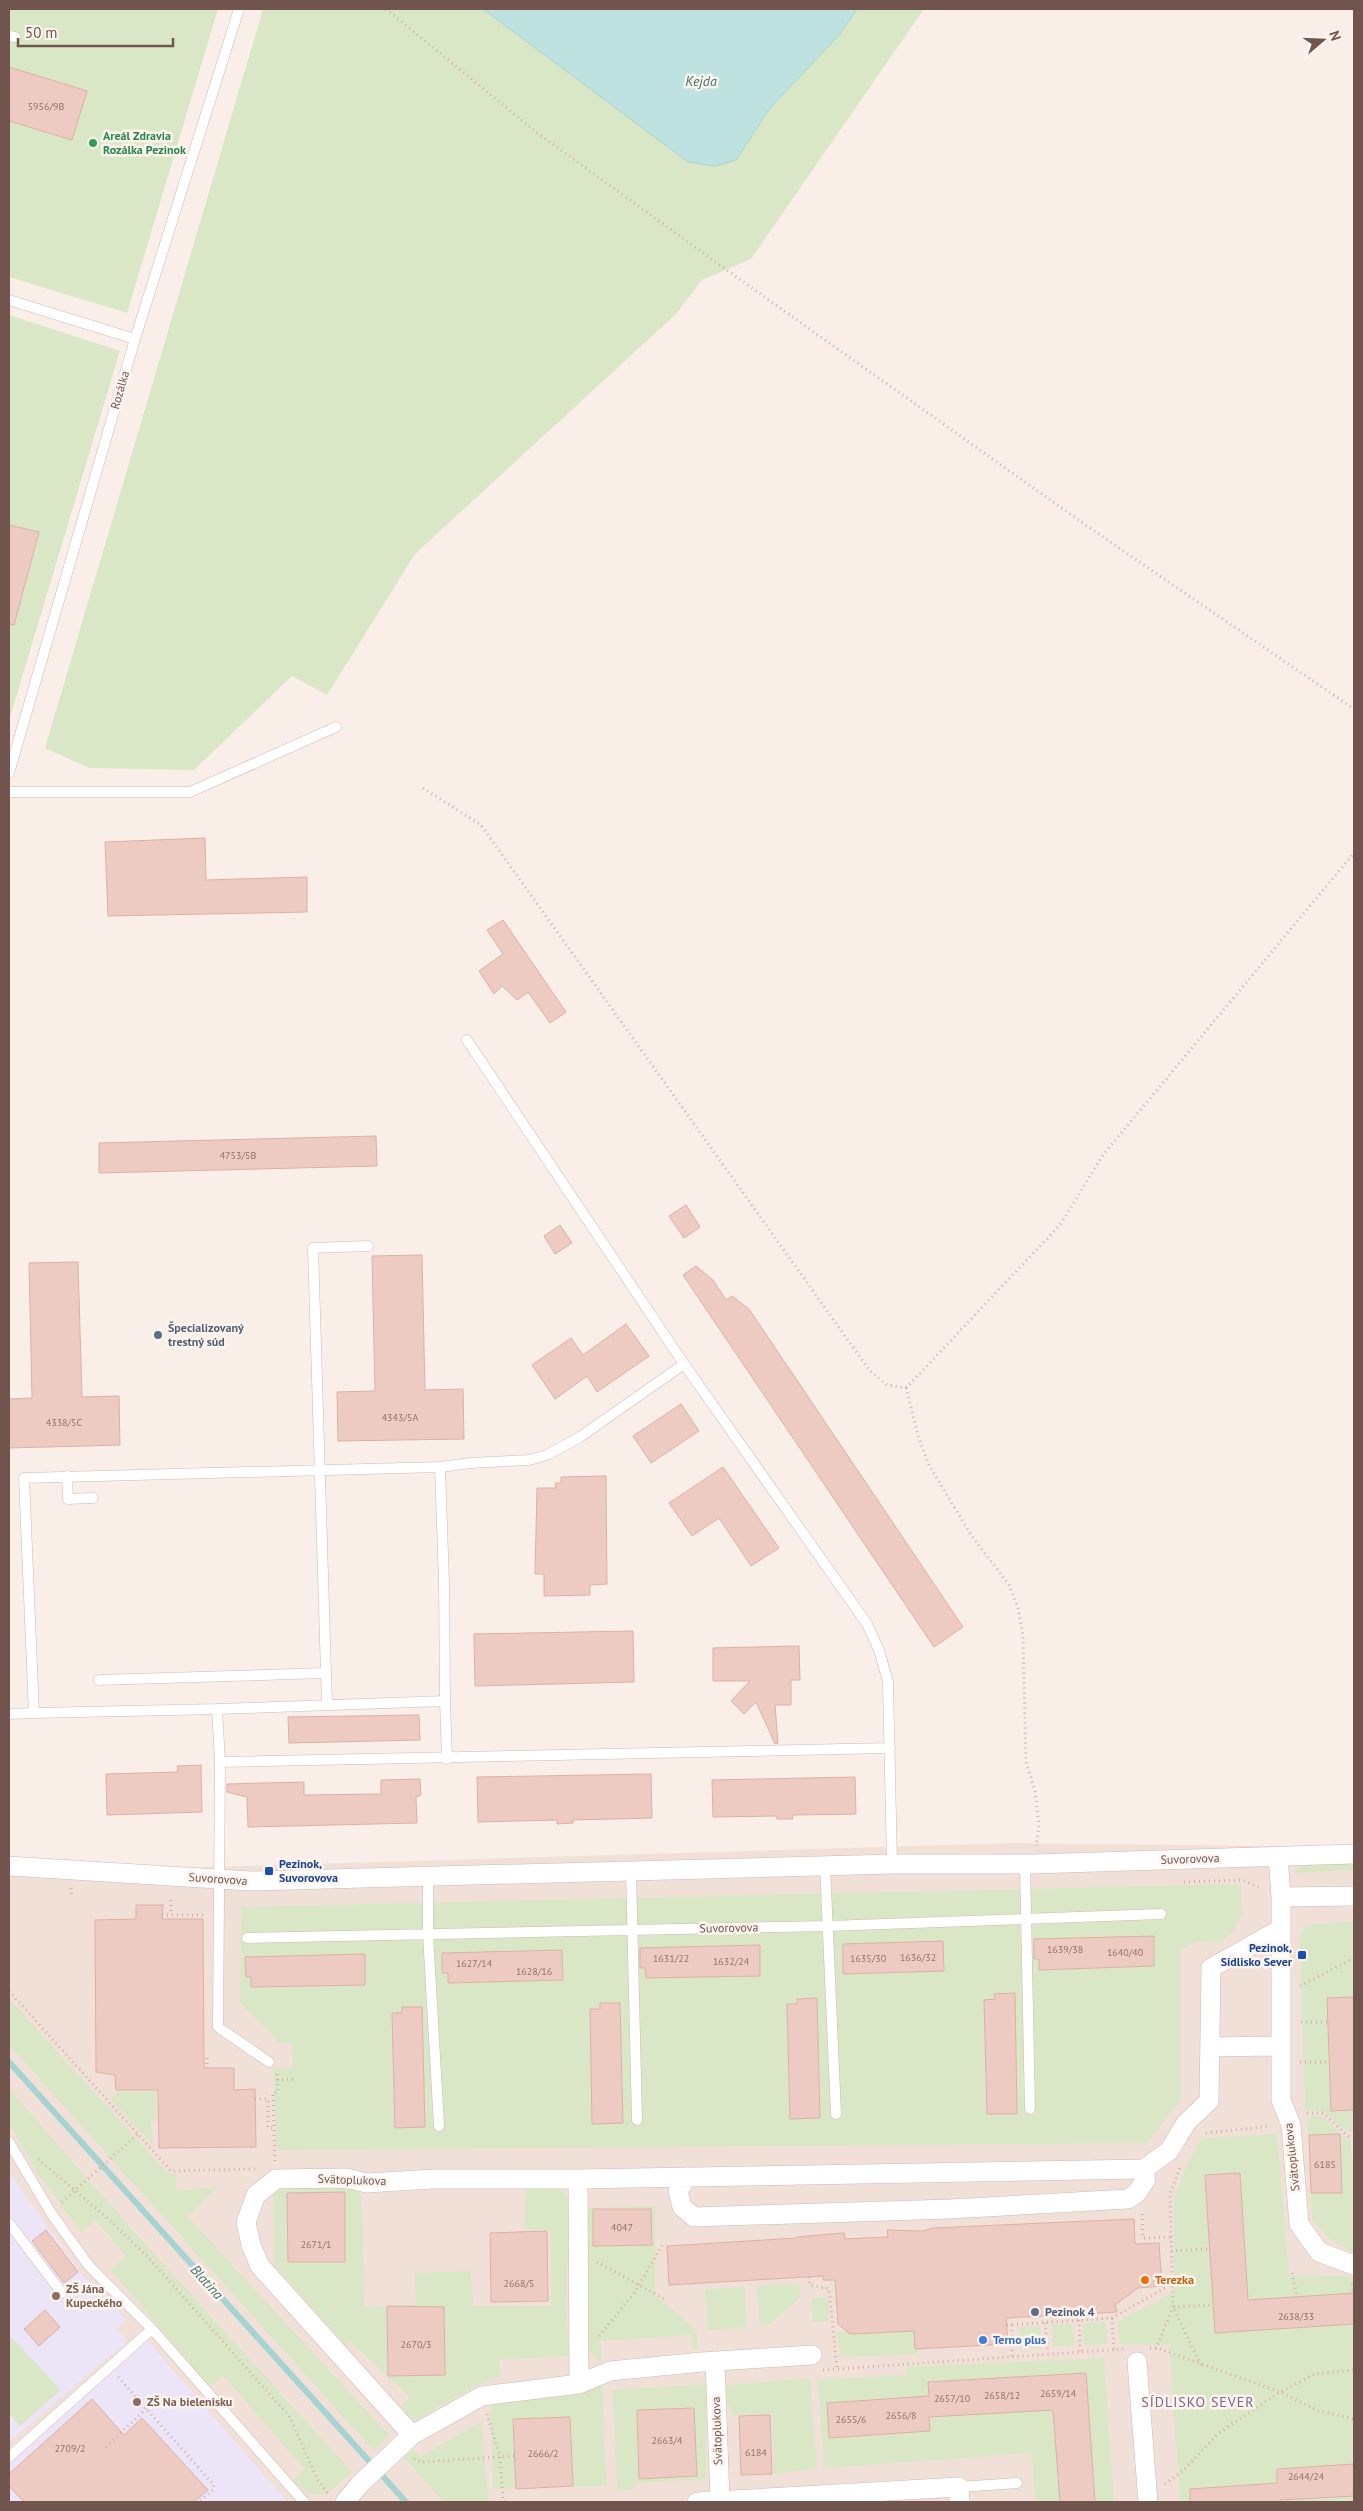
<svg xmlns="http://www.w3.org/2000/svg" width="1363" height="2511" font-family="'PT Sans',sans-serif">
<rect width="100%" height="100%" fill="#faefe8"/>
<path fill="#f1e0d7" d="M1013 1843 1354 1847V2502H9V1873Z"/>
<path fill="#ece4f7" d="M9 2172 80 2272 127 2320 117 2329 128 2341 9 2442Z
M147 2340 247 2455 288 2502H9V2455Z"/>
<path fill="#dae7c7" d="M9 9H218L127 313 9 277Z
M263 9H483L688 162 716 166 736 160 770 108 839 35 857 9H924L751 259 702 280 676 314 415 554 327 695 292 676 194 770 89 768 45 748Z
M9 315 120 351 9 721Z
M1354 1863V1870L1293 1873C1304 1859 1337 1864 1354 1863Z
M1241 1884 1242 1915 1233 1932 1221 1941 1195 1942 1181 1950V2100L1147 2143 277 2150 273 2068 293 2067 292 2042 276 2043 275 2037 240 2003 241 1907Z
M1354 1921V2131H1347L1324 2112 1305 2110 1300 1936 1305 1925Z
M9 1999 168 2173H175L177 2191 217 2187 188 2217 389 2435 374 2451 9 2045Z
M9 2088C120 2219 237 2344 352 2472 328 2493 320 2507 293 2480L304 2469 224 2376 210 2387 111 2270 126 2256 95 2220 81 2233 37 2172 9 2123Z
M119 2091H156L157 2120 151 2121 154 2146 110 2099Z
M1307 2116H1322L1351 2142 1354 2182V2253L1329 2239 1312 2220Z
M1277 2134 1289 2275 1354 2276V2299L1247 2310 1205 2175 1215 2332 1354 2324V2502H1180L1169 2345 1119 2344 1118 2321 1174 2292V2199L1187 2164 1202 2138Z
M346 2181 361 2190 365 2307 416 2305 415 2273 471 2271 473 2306H551L550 2230 525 2229 526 2188C544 2188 565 2183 570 2204L566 2305 569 2356 499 2360 500 2377 485 2381 415 2420 401 2408 410 2397 349 2341 346 2345 274 2265V2190L277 2184Z
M655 2206V2295L690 2324 691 2328H696L698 2349 692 2350 691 2335 600 2341 602 2363 586 2350 589 2208Z
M799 2284 800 2298 770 2324 760 2325 757 2286Z
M745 2287 746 2327 708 2330 705 2289Z
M828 2297 829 2321 813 2322 811 2298Z
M1106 2322 1107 2344 1084 2345 1083 2323Z
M1072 2324 1074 2346H1053L1052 2325Z
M915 2326 918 2354 841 2357 837 2332Z
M1040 2326 1041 2348H1019V2327Z
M9 2335 61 2390 20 2426 9 2413Z
M1104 2358 1114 2502H1036L1031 2453 825 2468 817 2380 907 2375 906 2367Z
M810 2378 817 2468 774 2474 772 2414 733 2415C730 2405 721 2396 721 2386Z
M706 2384V2479L634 2483V2489L617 2491 613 2390Z
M602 2386 607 2486 493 2489 490 2398 564 2394Z
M481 2422 489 2502H444L404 2458 412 2449 420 2457Z"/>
<path fill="#bee2e0" stroke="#a5d3d1" d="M483 9H857L839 35 770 108 736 160 716 166 688 162Z"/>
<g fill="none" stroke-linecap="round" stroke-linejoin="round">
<path stroke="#a5d3d1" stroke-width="6" d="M9 2062 406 2502"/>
</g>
<path fill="#edcbc2" stroke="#deafa4" d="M9 67 87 91 72 140 9 121Z
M9 525 39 532 14 625 9 624Z
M205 838 206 880 307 877V912L108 916 105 842Z
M503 920 566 1012 550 1023 528 992 517 1000 502 986 494 994 479 971 503 954 487 930Z
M376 1136 377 1166 99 1173V1143Z
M686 1205 700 1227 684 1238 669 1216Z
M560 1225 572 1243 555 1254 544 1236Z
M422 1255 425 1390 463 1389 464 1439 338 1441 337 1392 375 1391 372 1256Z
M78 1262 82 1397 119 1396 120 1445 9 1448V1399L32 1398 29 1263Z
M696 1266 713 1280 726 1300 732 1296 749 1309 963 1627 934 1647 683 1275Z
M626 1324 649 1356 597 1392 587 1376 555 1399 532 1365 571 1338 583 1355Z
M681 1404 699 1431 651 1463 633 1436Z
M723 1467 779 1548 751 1566 719 1518 692 1536 669 1503Z
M606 1476 607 1584 590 1585V1595L544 1596V1574H535L537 1488H556L555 1483H561V1477Z
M633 1631 634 1682 475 1686 474 1634Z
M799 1646 800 1680H791V1705H775L778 1743 775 1744 756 1702 744 1714 731 1701 750 1681H713V1648Z
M419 1715 420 1740 289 1743 288 1717Z
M201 1765 202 1812 107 1815 106 1774 178 1772 177 1766Z
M651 1774 652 1818 573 1820V1823L557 1824V1820L478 1822 477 1777Z
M855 1777 856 1814 792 1815 793 1819H777L776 1816 713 1817 712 1780Z
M420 1779 421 1795 416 1797 417 1823 248 1827 247 1797 227 1792V1784L304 1782V1795L381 1794V1780Z
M136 1905H163L162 1919H203L204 2068H234V2090L255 2089 256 2147 159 2148 158 2090H116L115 2075 96 2072 95 1920 136 1919Z
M1154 1936V1966L1039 1970V1959H1034V1939Z
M943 1941 944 1971 843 1974V1944Z
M760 1945V1976L646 1978 645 1968H640V1948Z
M562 1950 563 1980 448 1983V1973H442V1953Z
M365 1954V1985L251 1987V1977H246L245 1957Z
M1015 1993 1017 2114H987L984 2000 995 1999 994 1994Z
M1354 1997V2110L1331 2111 1327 1998Z
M817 1998 820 2118 790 2119 787 2004H797V1999Z
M600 2003H620L623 2123 592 2124 590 2009H600Z
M402 2007H422L425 2127 395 2128 392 2013H402Z
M1340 2134 1342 2193H1311L1309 2135Z
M1240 2173 1248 2300 1354 2293V2324L1215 2333 1205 2175Z
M345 2192V2262H288L287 2193Z
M593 2209H651L652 2245 593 2246Z
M1134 2219 1135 2244 1159 2243 1162 2286 1138 2288 1115 2305 1117 2312 1006 2318 1008 2344 915 2349 914 2331 850 2334 838 2324 835 2280H823V2276L669 2285 667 2246 797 2238V2237L844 2233 845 2239 866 2238 888 2237 887 2230 923 2231 933 2228Z
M46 2230 78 2272 64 2283 32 2241Z
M547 2231 548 2301 491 2302 490 2233Z
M387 2306 444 2307 445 2375 388 2376Z
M45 2310 60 2327 39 2346 24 2329Z
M1086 2373 1095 2502H1060L1053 2410 929 2417 930 2431 829 2438 827 2403 929 2396 928 2382Z
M92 2399 124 2435 142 2418 208 2490 194 2502H24L9 2486V2474Z
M694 2408 697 2476 639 2479 637 2410Z
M770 2415 772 2474 741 2475 739 2416Z
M570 2417 573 2486 516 2489 513 2419Z
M1354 2464V2496L1280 2500 1281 2502H1190V2489L1277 2483V2469Z"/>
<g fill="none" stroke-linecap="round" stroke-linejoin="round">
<g stroke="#cdb8b2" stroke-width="11">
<path id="lane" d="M9 36 15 37
M9 300 135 339
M9 773 135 339 239 9
M9 792H190L336 727
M467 1040 684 1364 867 1624 879 1650 888 1682 892 1864
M440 1467 470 1463 529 1460 547 1455 580 1437 684 1364
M67 1476 68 1499 93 1498
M99 1680 326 1673
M327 1705 313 1248 368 1246
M217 1709 34 1713 24 1478 440 1467 444 1583 445 1701
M9 1714 34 1713
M220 1762 890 1748
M1025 1864 1030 2109
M825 1865 836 2114
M631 1871 637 2120
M428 1876V1934L439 2126
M247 1938 828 1926 1161 1914
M269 2062 218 2027 220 1762 217 1709 445 1701 447 1759
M9 2142 51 2213 89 2266 152 2329 304 2502
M9 2223 62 2293
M9 2457 152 2329
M959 2487 1017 2483"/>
</g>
<g stroke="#cdb8b2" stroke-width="20">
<path id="street" d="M1278 1856 1281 1897V2100L1291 2125 1299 2224 1319 2252 1354 2265
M9 1866 250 1881 892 1864H1033L1354 1854
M1281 1897 1354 1896
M1210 2047 1280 2046
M687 2177 678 2191 682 2207 694 2217 950 2209 1128 2199 1137 2193 1146 2179 1144 2169
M578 2179 579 2384
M715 2361 720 2501
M1137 2362 1148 2502
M412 2435 260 2266 251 2245 246 2222 256 2195 276 2179 346 2178 367 2183 433 2179H578L1144 2169 1169 2151 1186 2123 1209 2101 1211 1968 1279 1930
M345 2502 360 2484 412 2435 482 2396 579 2384 610 2371 702 2362 812 2355
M697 2502 959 2487 960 2502"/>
</g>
<path stroke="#d2aea5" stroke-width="3" stroke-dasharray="1 4" stroke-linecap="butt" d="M386 9 536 132 721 266 1087 526 1354 709
M423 788 481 825 870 1371 887 1385 906 1388 919 1439 929 1465 971 1535 1009 1585 1018 1608 1023 1636 1026 1762 1035 1791 1039 1825 1036 1846
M906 1388 1060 1225 1103 1155 1354 853
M1184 1882 1242 1880 1261 1888
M71 1888 72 1897
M171 1900V1915
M162 1915H203
M1300 1986 1354 1958
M9 1991 171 2171 258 2169
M1301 2022H1328
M207 2058V2068
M1300 2062H1329
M277 2080 294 2079
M255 2099H268V2128H274
M1307 2113H1323L1349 2137
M1206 2133 1271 2126
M38 2159 105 2216 147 2256 289 2416 318 2480 329 2495
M275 2161 273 2093 278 2092 277 2074
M62 2202 138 2134
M1142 2214 1143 2238 1171 2237
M1171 2251 1209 2249
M597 2262 666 2300
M1292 2273 1297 2297
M809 2277 810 2285 829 2289 837 2369
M1352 2284 1353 2293
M1112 2318 1114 2349
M1079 2320 1080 2352
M1045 2323 1048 2353
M1007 2325 1112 2318 1172 2284
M1012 2325V2356
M599 2336 634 2293 663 2244
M1150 2348H1157L1280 2392 1319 2411 1354 2419
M1156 2349 1173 2307 1170 2193 1180 2168
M1201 2365 1173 2307 1213 2305
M823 2370 1124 2349
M118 2377 214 2485 213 2490 199 2502
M487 2414 500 2456 503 2500 506 2502
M106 2447 147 2408
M414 2459 420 2462 515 2456
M1165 2484 1185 2469 1219 2433 1280 2392 1315 2374 1354 2370"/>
<use href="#lane" stroke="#fff" stroke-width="10"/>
<use href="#street" stroke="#fff" stroke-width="19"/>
</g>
<circle fill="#2e9e5b" stroke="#fdf4ee" stroke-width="2" cx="93" cy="143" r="5"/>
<g fill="#5c6f8a" stroke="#fdf4ee" stroke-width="2">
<circle cx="158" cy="1335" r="5"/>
<circle cx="1035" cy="2312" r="5"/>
</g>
<g fill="#1a4fb4" stroke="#fdf4ee" stroke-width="2">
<rect x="264" y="1866" width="10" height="10" rx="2.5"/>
<rect x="1297" y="1950" width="10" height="10" rx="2.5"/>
</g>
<circle fill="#e8710a" stroke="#fdf4ee" stroke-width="2" cx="1145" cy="2280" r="5"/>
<g fill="#8d6e63" stroke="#fdf4ee" stroke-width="2">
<circle cx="56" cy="2296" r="5"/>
<circle cx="137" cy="2402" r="5"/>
</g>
<circle fill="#3f7fe0" stroke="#fdf4ee" stroke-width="2" cx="983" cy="2340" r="5"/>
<g text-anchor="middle" stroke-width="5" stroke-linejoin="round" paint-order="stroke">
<g font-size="10" fill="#91726b">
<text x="46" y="110">5956/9B</text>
<text x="238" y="1159">4753/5B</text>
<text x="400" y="1421">4343/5A</text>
<text x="64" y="1426">4338/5C</text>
<text x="1065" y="1953">1639/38</text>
<text x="1125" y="1956">1640/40</text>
<text x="918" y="1961">1636/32</text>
<text x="671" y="1962">1631/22</text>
<text x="868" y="1962">1635/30</text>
<text x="731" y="1965">1632/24</text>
<text x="474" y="1967">1627/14</text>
<text x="534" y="1975">1628/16</text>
<text x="1325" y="2168">6185</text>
<text x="622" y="2231">4047</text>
<text x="316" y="2248">2671/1</text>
<text x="519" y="2287">2668/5</text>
<text x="1296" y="2320">2638/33</text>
<text x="416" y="2348">2670/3</text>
<text x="1058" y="2397">2659/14</text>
<text x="1002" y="2399">2658/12</text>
<text x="952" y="2402">2657/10</text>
<text x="901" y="2419">2656/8</text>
<text x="851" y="2423">2655/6</text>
<text x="667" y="2444">2663/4</text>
<text x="70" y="2452">2709/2</text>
<text x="756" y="2456">6184</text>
<text x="543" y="2457">2666/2</text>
<text x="1306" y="2480">2644/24</text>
</g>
<g font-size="12" font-weight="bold" fill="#27864d" stroke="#fdf4ee" text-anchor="start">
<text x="103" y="140">Areál Zdravia<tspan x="103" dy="14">Rozálka Pezinok</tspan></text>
</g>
<g font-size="12" fill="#72544e" stroke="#fdf4ee">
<text transform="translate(120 390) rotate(-74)" y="4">Rozálka</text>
<text transform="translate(1190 1859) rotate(-2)" y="4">Suvorovova</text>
<text transform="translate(218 1879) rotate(4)" y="4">Suvorovova</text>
<text transform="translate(729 1928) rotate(-1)" y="4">Suvorovova</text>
<text transform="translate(1292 2157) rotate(-96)" y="4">Svätoplukova</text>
<text transform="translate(352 2180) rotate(2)" y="4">Svätoplukova</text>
<text transform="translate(717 2431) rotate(-92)" y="4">Svätoplukova</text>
</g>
<g font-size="12" font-weight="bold" fill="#4e5e75" stroke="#fdf4ee" text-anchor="start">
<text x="168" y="1332">Špecializovaný<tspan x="168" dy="14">trestný súd</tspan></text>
<text x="1045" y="2316">Pezinok 4</text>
</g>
<g font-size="12" font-weight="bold" fill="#164399" stroke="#fdf4ee" text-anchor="start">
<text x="279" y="1868">Pezinok,<tspan x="279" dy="14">Suvorovova</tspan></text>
<text x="1292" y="1952" text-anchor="end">Pezinok,<tspan x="1292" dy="14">Sídlisko Sever</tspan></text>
</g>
<g font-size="12" font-weight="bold" fill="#c56008" stroke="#fdf4ee" text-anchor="start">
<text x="1155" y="2284">Terezka</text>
</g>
<g font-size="12" font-weight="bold" fill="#785e54" stroke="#fdf4ee" text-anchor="start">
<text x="66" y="2293">ZŠ Jána<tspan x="66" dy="14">Kupeckého</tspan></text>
<text x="147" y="2406">ZŠ Na bielenisku</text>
</g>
<g font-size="12" font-weight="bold" fill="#366cbe" stroke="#fdf4ee" text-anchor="start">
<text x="993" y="2344">Terno plus</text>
</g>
<g font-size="14" font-style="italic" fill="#437674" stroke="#fdf4ee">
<text x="701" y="86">Kejda</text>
<text transform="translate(207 2282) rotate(48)" y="5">Blatina</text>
</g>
<g font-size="14" letter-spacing="1" fill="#79668e" stroke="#fdf4ee">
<text x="1198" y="2407">SÍDLISKO SEVER</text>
</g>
</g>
<rect width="1363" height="2511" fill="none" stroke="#72544e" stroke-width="20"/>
<g transform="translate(1323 40) rotate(71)" stroke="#fdf4ee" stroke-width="4" paint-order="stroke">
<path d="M0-4L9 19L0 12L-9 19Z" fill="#72544e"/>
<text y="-8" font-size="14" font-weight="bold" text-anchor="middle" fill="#72544e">N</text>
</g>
<path d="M18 38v8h155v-8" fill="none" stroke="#72544e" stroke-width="2.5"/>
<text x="25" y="38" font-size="15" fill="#72544e" stroke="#fdf4ee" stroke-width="4" paint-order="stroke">50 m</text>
</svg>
